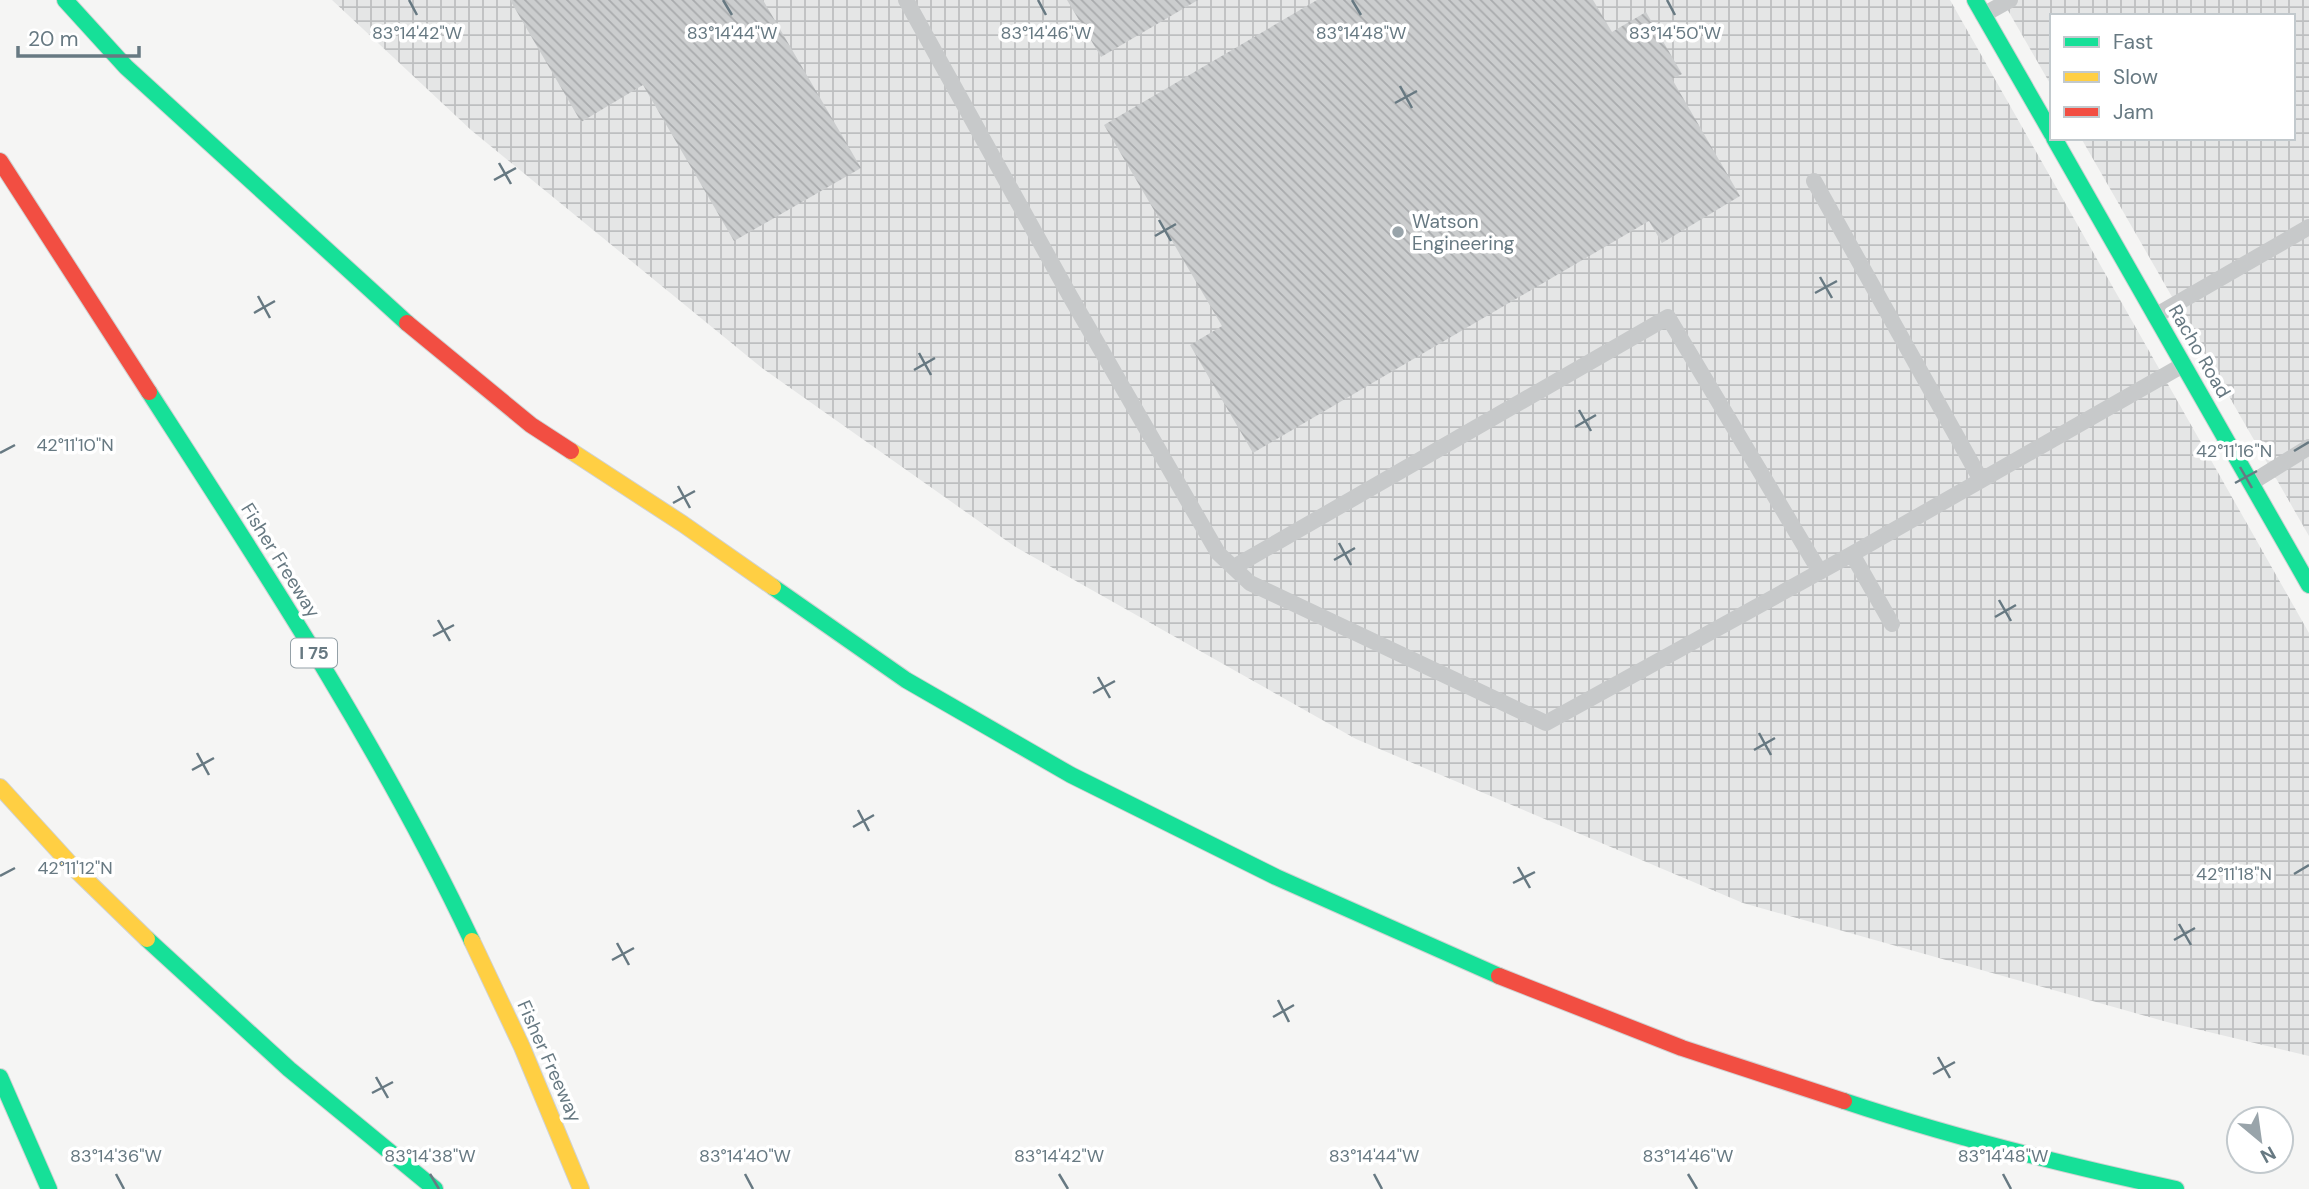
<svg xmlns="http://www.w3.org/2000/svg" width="2309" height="1189" font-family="'DM Sans',sans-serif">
<defs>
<pattern id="industrial-grid" width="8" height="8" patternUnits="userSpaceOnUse" patternTransform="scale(1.75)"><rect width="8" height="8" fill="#e5e6e6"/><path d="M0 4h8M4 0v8" fill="none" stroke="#bdbfc0"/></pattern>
<pattern id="building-back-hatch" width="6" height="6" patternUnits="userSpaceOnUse" patternTransform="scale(1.75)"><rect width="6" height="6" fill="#cbcdce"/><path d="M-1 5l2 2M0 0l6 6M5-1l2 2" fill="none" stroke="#a9abad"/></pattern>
</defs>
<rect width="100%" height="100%" fill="#f5f5f4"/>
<path fill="url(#industrial-grid)" d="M332 0H1950L2309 633V1056L2167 1022 1743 903 1356 739 1014 546 762 368 471 130Z
M2002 0H2309V536L2081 138H2293V16H2052V87Z"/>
<path fill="url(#building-back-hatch)" d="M510 0H763L861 168 734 241 643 85 581 122Z
M1067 0H1198L1101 57Z
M1317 0H1593L1612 32 1646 12 1682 74 1672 79 1740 196 1662 243 1649 221 1253 453 1190 345 1222 326 1104 125Z"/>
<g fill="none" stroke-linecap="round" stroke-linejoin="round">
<g stroke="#d0d2d2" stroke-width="18">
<path id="fast" d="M65 0 126 67 407 323
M1975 0 2052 134
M2054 138 2309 585
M149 392C264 570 381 748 472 941
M773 587 906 680 1071 775 1276 877 1499 976
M147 939 289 1069 435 1189
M0 1077 49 1189
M1844 1101C1952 1137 2064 1165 2176 1189"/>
</g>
<g stroke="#d0d2d2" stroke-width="18">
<path id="slow" d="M571 451 683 524 773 587
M0 787 74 868 147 939
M472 941 522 1047 581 1189"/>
</g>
<g stroke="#d0d2d2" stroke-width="18">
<path id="jam" d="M0 161 149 392
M407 323 531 425 571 451
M1499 976 1682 1048 1844 1101"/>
</g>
<path stroke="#c7c9ca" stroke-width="16" d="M906 0 1070 296 1218 553 1250 583 1546 723 1852 554 2183 365
M1983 15 2010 0
M1814 181 1981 480
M2155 316 2309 227
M2251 483 2309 447
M1852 554 1892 624
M1234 567 1668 317 1820 572"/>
<use href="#fast" stroke="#16e098" stroke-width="16"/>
<use href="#slow" stroke="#ffcf43" stroke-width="16"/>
<use href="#jam" stroke="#f24e42" stroke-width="16"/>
</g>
<path fill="none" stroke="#677982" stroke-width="2.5" d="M409 0 417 15M723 0 732 15M1038 0 1046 15M1352 0 1361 15M1667 0 1675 15M1400 86 1412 108M1395 103 1417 91M499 163 511 184M494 180 516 168M1159 220 1171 241M1155 236 1176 224M1820 277 1832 298M1815 293 1837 281M258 296 270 318M254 313 275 301M919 353 931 375M914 370 935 358M1579 410 1591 431M1575 427 1596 415M2294 451 2309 442M0 453 15 445M2240 467 2252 488M2235 483 2257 471M678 486 690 508M673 503 695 491M1339 543 1351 565M1334 560 1355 548M1999 600 2011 621M1995 617 2016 605M438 620 450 641M433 636 454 625M1098 677 1110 698M1093 693 1115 681M1759 733 1771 755M1754 750 1775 738M197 753 209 775M192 770 214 758M858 810 869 831M853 827 874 815M1518 867 1530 888M2294 874 2309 865M0 876 15 868M1513 883 1535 872M2179 924 2191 945M2174 940 2195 928M617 943 629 965M612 960 634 948M1278 1000 1289 1022M1273 1017 1294 1005M1938 1057 1950 1078M1933 1074 1955 1062M376 1077 388 1098M372 1093 393 1082M116 1174 124 1189M430 1174 439 1189M745 1174 753 1189M1059 1174 1068 1189M1374 1174 1382 1189M1688 1174 1697 1189M2003 1174 2011 1189"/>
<circle fill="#99a4aa" stroke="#fff" stroke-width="2.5" cx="1398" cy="232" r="7"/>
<g text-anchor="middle" stroke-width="7" stroke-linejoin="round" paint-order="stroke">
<rect fill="#fff" stroke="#95a1a8" stroke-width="2" x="291" y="638.5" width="46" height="29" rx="5"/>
<g font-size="18" font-weight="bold" fill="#677982">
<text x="314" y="659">I 75</text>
</g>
<g font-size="19" fill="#677982" stroke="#fff" text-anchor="start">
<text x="1412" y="228">Watson<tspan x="1412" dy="22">Engineering</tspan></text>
</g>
<g font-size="19" fill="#677982" stroke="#fff">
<text transform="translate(2200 351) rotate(60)" y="7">Racho Road</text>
<text transform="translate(281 560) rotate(58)" y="7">Fisher Freeway</text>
<text transform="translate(550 1061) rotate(66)" y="7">Fisher Freeway</text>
</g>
</g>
<g font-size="18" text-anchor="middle" fill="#677982" stroke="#fff" stroke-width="7" stroke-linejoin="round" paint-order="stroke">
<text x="417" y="39">83°14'42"W</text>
<text x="732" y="39">83°14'44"W</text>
<text x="1046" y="39">83°14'46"W</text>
<text x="1361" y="39">83°14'48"W</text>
<text x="1675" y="39">83°14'50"W</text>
<text x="75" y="451">42°11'10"N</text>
<text x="2234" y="457">42°11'16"N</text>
<text x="75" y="874">42°11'12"N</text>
<text x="2234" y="880">42°11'18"N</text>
<text x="116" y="1162">83°14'36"W</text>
<text x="430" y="1162">83°14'38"W</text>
<text x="745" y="1162">83°14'40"W</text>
<text x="1059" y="1162">83°14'42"W</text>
<text x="1374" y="1162">83°14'44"W</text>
<text x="1688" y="1162">83°14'46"W</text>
<text x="2003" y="1162">83°14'48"W</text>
</g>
<rect x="2050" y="14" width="245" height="126" fill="#ffffff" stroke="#c2c9cd" stroke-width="2"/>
<rect x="2064" y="37" width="35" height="10" fill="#16e098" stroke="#c2c9cd" stroke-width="2"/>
<text x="2113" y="49" font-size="21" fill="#677982">Fast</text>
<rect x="2064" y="72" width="35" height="10" fill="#ffcf43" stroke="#c2c9cd" stroke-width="2"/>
<text x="2113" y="84" font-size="21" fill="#677982">Slow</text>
<rect x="2064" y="107" width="35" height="10" fill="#f24e42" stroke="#c2c9cd" stroke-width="2"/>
<text x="2113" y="119" font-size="21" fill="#677982">Jam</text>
<g transform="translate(2260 1140) rotate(151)"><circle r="33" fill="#ffffff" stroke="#c2c9cd" stroke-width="2"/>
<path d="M0-5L12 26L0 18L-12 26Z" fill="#99a4aa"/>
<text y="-10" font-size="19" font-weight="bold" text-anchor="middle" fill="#677982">N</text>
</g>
<path d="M18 46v10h121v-10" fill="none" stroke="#677982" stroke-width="3.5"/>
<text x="28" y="46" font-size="21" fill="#677982" stroke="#ffffff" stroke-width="5" paint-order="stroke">20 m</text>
</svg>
